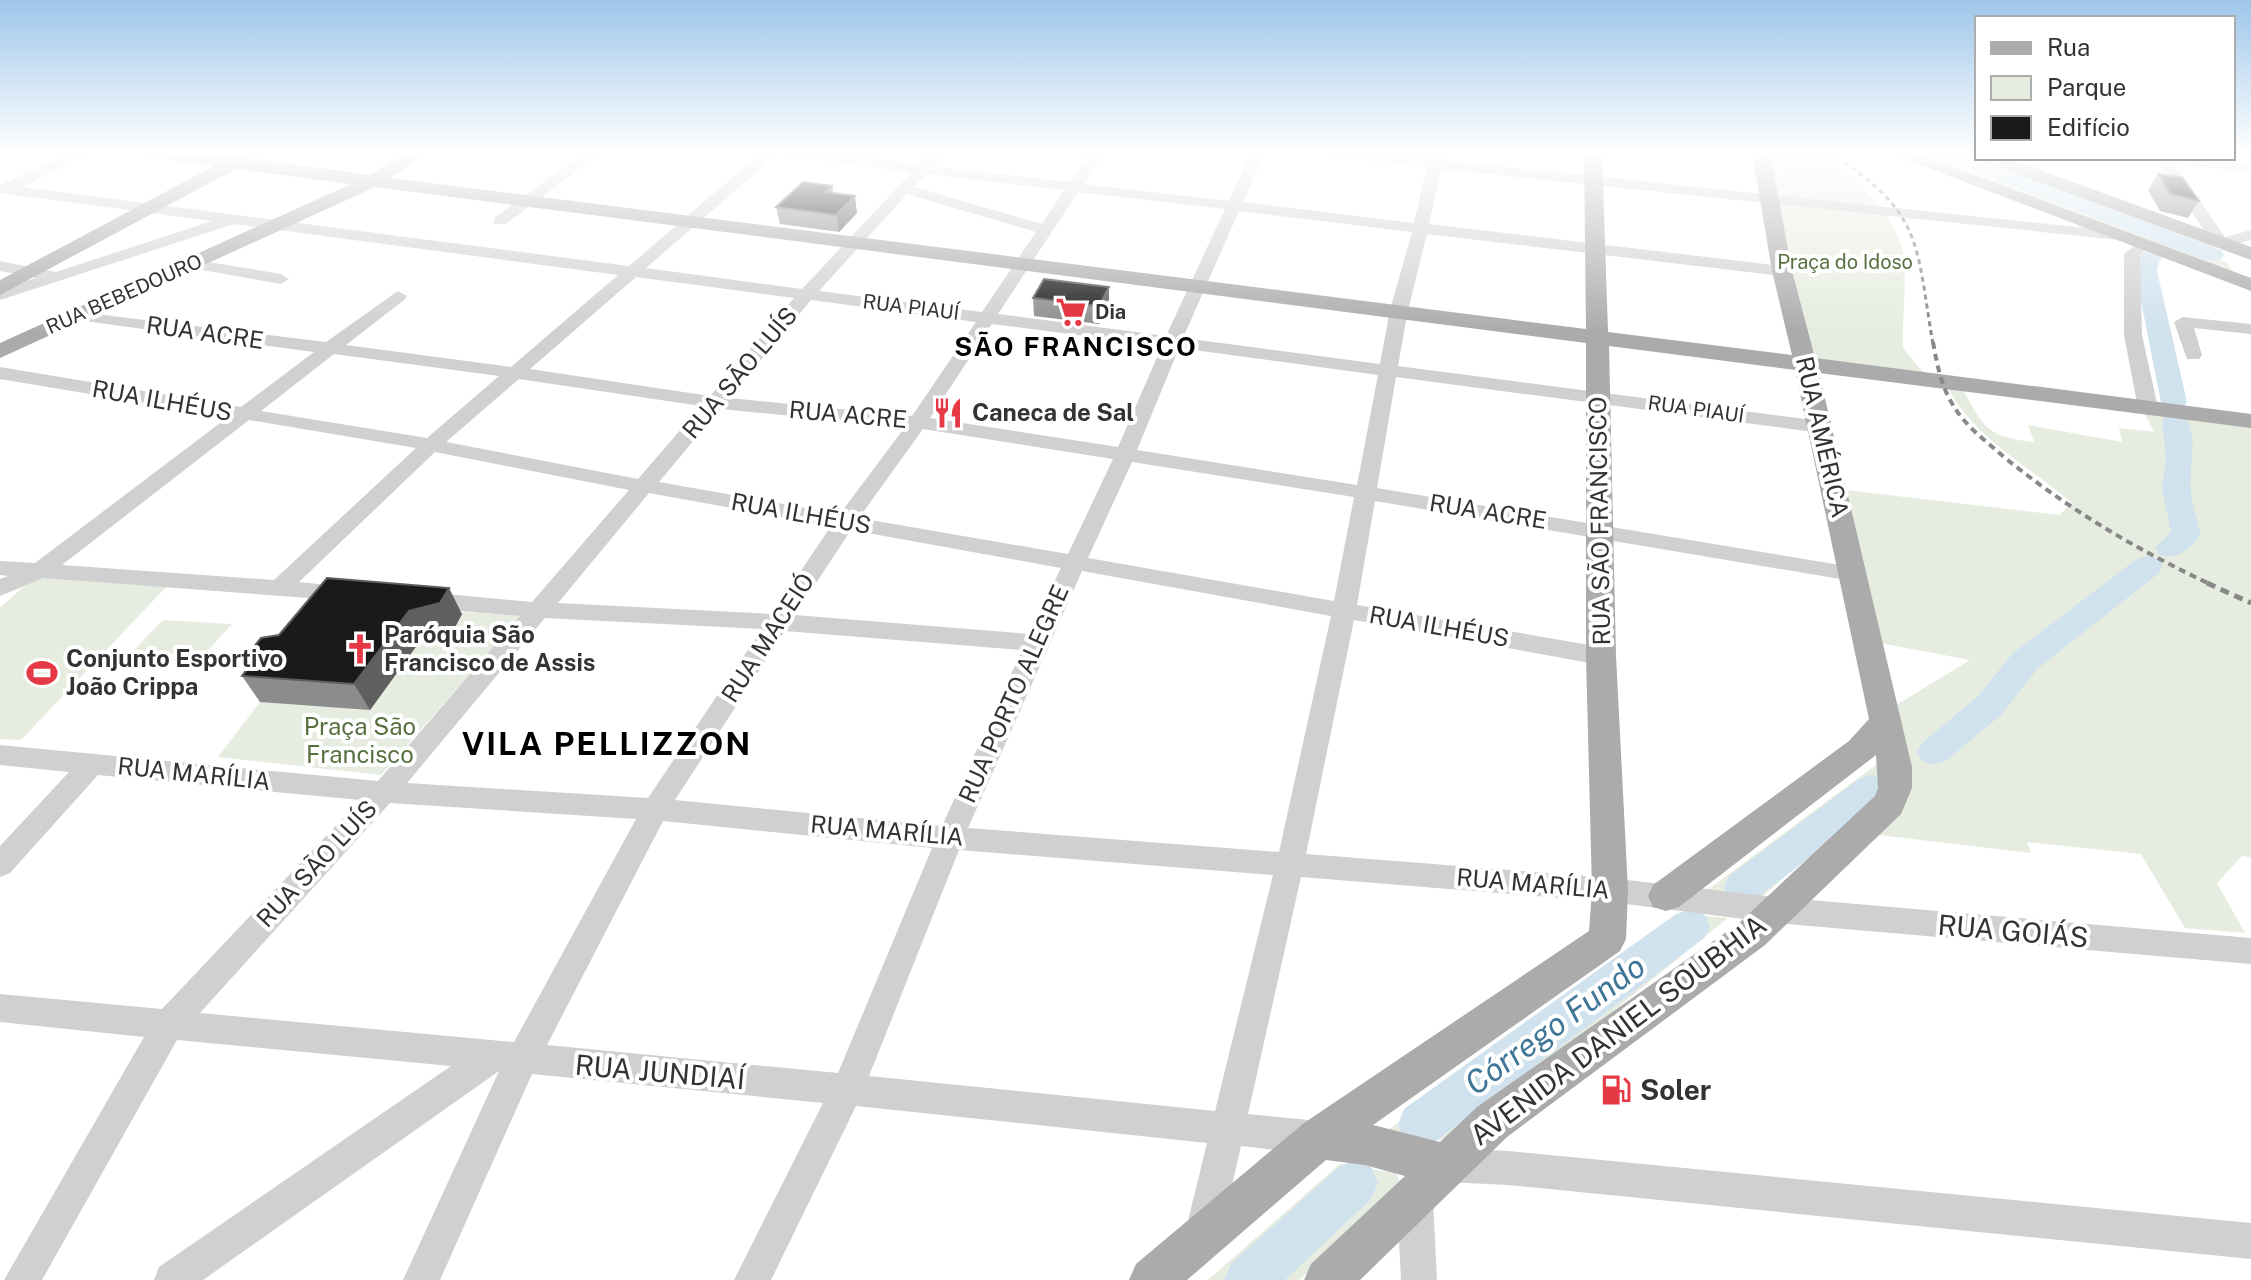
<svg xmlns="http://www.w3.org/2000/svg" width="2251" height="1280" font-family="'Public Sans',sans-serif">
<rect width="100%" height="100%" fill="#fff"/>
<path fill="#e6ecdf" d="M1767 152C1780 152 1797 150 1811 152 1845 160 1894 215 1902 248 1909 279 1901 316 1903 348L1928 378 1813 360 1787 272Z
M1908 152H1934L2226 262 2235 274Z
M1946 152H1966L2209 242 2219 255Z
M1948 388 1963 390C1985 430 1989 437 2034 442L2028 425 2122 442 2119 428 2154 432 2145 414 2251 427V857L2242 856 2217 883 2245 933 2185 928 2141 854 2027 842 2031 853 1879 835 1892 807 1893 707 1970 660 1880 643 1846 490 2059 515 2072 503C2029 466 1976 440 1948 388Z
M34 577 166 587 21 740 0 739V608Z
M463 612 521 616 381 775 218 757 260 702 423 637 454 629Z
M163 620 232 624 203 656 133 651Z
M1880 762 1881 791 1762 897 1706 891Z
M1680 914 1728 918 1453 1141 1383 1134Z
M1340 1164 1396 1173 1401 1186 1299 1280H1208Z"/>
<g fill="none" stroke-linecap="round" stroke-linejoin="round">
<path stroke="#cfe2ee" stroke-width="3" d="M2168 247 2175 241"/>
<path fill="#cfe2ee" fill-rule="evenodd" d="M1933 152H1960L2221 250 2224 255 2221 260H2205L1935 156Z
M2158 246 2169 252 2159 262 2157 271 2187 402 2183 407H2165L2161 402 2135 271 2141 254Z
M2175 413 2184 415C2200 438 2188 466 2191 490 2192 505 2197 520 2201 534 2191 549 2178 560 2160 555L2155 548 2171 532 2162 488 2166 458 2162 421 2166 415Z
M2148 556 2159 559 2163 566 2159 573 2037 669 2002 714 1946 761 1934 765 1922 761 1917 752 1922 743 1978 696 2013 653 2137 559Z
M1872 775 1885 779 1890 789 1885 799 1757 898 1743 903 1729 898 1724 887 1729 876 1859 779Z
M1690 909 1704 914 1710 926 1704 938 1436 1141 1420 1147 1404 1141 1398 1125 1404 1109 1676 914Z
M1355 1160 1371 1167 1378 1183 1371 1199 1285 1280H1224L1232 1263 1339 1167Z"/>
<path fill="#d0d0d0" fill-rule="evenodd" d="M73 152H92L22 187 629 266 762 152H819L919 164 930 152H945L933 166 1070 182 1090 152H1104L1083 184 1229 201 1251 152H1265L1243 202 1414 223 1427 167 1324 156 1317 152H1368L1428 159 1430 152H1444L1442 160 2125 232 2127 235 2119 240 1441 169 1429 224 1782 266 1790 271 1782 276 1427 234 1408 310 1398 366 1821 421 1831 427 1821 433 1396 377 1377 488 1852 567 1860 569 1863 574 1860 579 1852 581 1375 501 1357 605 1601 647 1610 650 1613 656 1610 662 1601 665 1354 620 1306 854 1610 878 1775 897 2251 938V964L1775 923 1610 902 1301 877 1248 1114 1319 1121 1331 1126 1336 1138 1331 1150 1319 1155 1241 1146 1221 1233 1216 1246 1203 1251 1190 1246 1185 1233 1207 1143 856 1106 771 1280H734L823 1103 532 1074 440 1280H403L499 1071 203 1280H154L159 1267 451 1066 177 1040 42 1280H4L144 1037 0 1022V994L162 1009 360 800 98 775 10 873 0 877V846L69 772 0 765V745L378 781 520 616 425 608 417 606 413 600 417 594 425 592 532 602 629 490 435 452 299 582 356 588 360 593 356 598 348 601 43 578 0 596V579L8 576 0 575V561L35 563 228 417 0 379V367L241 407 314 352 77 320 71 319 68 315 71 311 326 342 398 291 407 296 404 300 346 345 511 367 618 275 234 224 0 300V289L36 278 0 271V261L56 272 212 221 0 193V185ZM776 155 912 172 802 289 646 268ZM926 174 1064 190 1042 224 914 187ZM1078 192 1225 209 1166 336 998 314ZM907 194 1036 232 982 312 819 291ZM1239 211 1412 232 1390 310 1380 364 1183 338ZM636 277 794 298 710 396 530 369ZM811 300 976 322 912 416 729 398ZM992 324 1162 346 1118 447 930 418ZM1179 348 1378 375 1357 485 1137 450ZM334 354 499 376 427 438 261 411ZM519 379 701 406 638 479 446 442ZM720 409 905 427 840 514 659 482ZM249 420 416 448 274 580 62 565ZM923 429 1113 459 1068 554 859 518ZM1132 462 1354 497 1334 601 1088 558ZM649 493 831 526 772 614 558 603ZM851 530 1061 568 1029 634 795 615ZM1082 571 1331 616 1279 852 968 828ZM545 618 762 629 648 798 407 783ZM785 631 1022 650 942 826 675 800ZM390 803 636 819 514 1042 200 1013ZM663 821 932 848 838 1073 547 1045ZM959 850 1273 875 1215 1111 869 1076Z
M585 152H602L506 224H494V218Z
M2147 158H2196L2251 164V172L2174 164 2225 237 2251 230V240L2221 248 2215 246 2158 163Z
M2143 239 2151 244 2140 255 2142 335 2158 408 2148 414 2138 408 2124 335V254Z
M191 259 281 274 289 279 281 284 185 267 183 264Z
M2183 317 2251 324V334L2194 328 2202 355 2199 359H2187L2174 322Z
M1446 1148 1508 1151 2251 1223V1259L1508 1185 1446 1182 1434 1177 1429 1165 1434 1153Z
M1415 1181 1427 1187 1433 1199 1437 1280H1401L1397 1199 1403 1187Z"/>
<path fill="#ababab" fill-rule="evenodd" d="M139 152 237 156 370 175 407 152H429L391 178 1586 329 1584 152H1602L1608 332 1792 355 1772 271 1752 152H1770L1792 271 1815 358 2251 414V428L1819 373 1912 767V788L1901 814 1765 945 1507 1137 1360 1280H1304L1311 1264 1405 1176 1365 1165 1326 1160 1187 1280H1129L1136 1264 1304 1123 1589 931 1592 890 1586 656V343L375 187 0 358V343L351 184 236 169 0 295V280L214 166 148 157ZM1609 346 1795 370 1869 719 1849 741 1653 885 1648 896 1653 907 1666 911 1679 907 1876 755 1878 788 1875 796 1739 923 1477 1107 1440 1142 1373 1125 1620 951 1626 939 1628 890 1616 656Z
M1886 152H1912L2251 278V291Z
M1981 158H2007L2251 247V260L1984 162Z"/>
<path stroke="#888" stroke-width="3" stroke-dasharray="5 4" stroke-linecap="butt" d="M1829 152C1924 214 1915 240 1933 344"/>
<path stroke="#888" stroke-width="4" stroke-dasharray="7 5" stroke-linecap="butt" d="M1933 342C1937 364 1941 386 1953 405 1965 426 1986 441 2004 457 2068 509 2137 550 2212 585"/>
<path stroke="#888" stroke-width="5" stroke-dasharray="9 6" stroke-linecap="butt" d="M2207 583 2251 603"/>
</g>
<path fill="#8c8c8c" d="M2158 174 2199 201 2188 218 2160 211 2148 190Z
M833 193 857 213 839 232 780 224 776 207Z
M1033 298 1109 305 1099 324 1034 316Z
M462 614 454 629 423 637 370 710 260 702 242 676 257 657 252 649 279 635Z"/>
<path fill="#5f5f5f" d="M832 186 835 202 825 192Z
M855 196 857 213 839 232 836 215Z
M1109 287V305L1099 324V306Z
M449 588 462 614 454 629 423 637 370 710 354 684 409 611Z"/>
<path fill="#1a1a1a" stroke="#5f5f5f" stroke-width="2" d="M2158 174 2182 177 2199 201 2170 194Z
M803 182 832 186 825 192 855 196 836 215 776 207Z
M1044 279 1109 287 1099 306 1033 298Z
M327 578 449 588 440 603 409 611 354 684 242 676 258 655 252 649 261 638 279 635Z"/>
<linearGradient id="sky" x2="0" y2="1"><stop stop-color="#9ec6ea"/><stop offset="0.46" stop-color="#fff"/><stop offset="1" stop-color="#fff" stop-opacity="0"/></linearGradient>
<rect width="2251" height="332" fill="url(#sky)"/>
<defs>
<g id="supermarket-bare" transform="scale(2.4)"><path d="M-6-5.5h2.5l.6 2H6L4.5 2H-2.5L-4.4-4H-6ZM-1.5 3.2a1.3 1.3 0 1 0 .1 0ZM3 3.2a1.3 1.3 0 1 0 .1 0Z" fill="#e63946" stroke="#fff" stroke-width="2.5" paint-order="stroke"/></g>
<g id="restaurant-bare" transform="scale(2.4)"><path d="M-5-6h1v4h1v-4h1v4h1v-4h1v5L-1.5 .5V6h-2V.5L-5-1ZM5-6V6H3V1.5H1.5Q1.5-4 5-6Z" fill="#e63946" stroke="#fff" stroke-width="2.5" paint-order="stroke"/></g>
<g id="church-bare" transform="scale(2.4)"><path d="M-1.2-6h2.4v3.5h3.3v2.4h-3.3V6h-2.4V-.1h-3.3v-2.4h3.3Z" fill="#e63946" stroke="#fff" stroke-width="2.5" paint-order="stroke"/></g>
<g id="stadium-bare" transform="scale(2.4)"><path d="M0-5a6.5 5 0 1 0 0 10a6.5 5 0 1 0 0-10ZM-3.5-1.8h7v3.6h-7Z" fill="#e63946" stroke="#fff" stroke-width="2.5" paint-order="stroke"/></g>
<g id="fuel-bare" transform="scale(2.4)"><path d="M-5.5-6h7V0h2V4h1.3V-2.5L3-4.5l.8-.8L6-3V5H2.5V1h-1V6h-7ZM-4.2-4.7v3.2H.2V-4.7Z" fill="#e63946" stroke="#fff" stroke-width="2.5" paint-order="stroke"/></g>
</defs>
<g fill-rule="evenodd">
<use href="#supermarket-bare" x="1071" y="312"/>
<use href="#restaurant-bare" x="948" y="413"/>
<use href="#church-bare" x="360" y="649"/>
<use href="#stadium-bare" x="42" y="673"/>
<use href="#fuel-bare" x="1616" y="1090"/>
</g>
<g text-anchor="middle" stroke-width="8" stroke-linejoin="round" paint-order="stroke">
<g font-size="20" fill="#56703f" stroke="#fff">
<text x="1845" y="269">Praça do Idoso</text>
</g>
<g font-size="20" fill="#333" stroke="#fff">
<text transform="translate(124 294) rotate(-24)" y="7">RUA BEBEDOURO</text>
<text transform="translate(911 307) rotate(7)" y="7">RUA PIAUÍ</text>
<text transform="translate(1696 409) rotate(8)" y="7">RUA PIAUÍ</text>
</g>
<g font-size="20" font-weight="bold" fill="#333" stroke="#fff" text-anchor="start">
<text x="1095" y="319">Dia</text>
</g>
<g font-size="24" fill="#333" stroke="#fff">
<text transform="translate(205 333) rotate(8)" y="8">RUA ACRE</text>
<text transform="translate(740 373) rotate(-50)" y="8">RUA SÃO LUÍS</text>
<text transform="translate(162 401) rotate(10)" y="8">RUA ILHÉUS</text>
<text transform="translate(848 415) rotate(5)" y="8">RUA ACRE</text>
<text transform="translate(1822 437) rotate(77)" y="8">RUA AMÉRICA</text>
<text transform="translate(1488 512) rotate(9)" y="8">RUA ACRE</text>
<text transform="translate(801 514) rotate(10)" y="8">RUA ILHÉUS</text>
<text transform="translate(1600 521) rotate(-91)" y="8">RUA SÃO FRANCISCO</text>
<text transform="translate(1439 627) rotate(10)" y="8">RUA ILHÉUS</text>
<text transform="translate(768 638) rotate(-57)" y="8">RUA MACEIÓ</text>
<text transform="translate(1014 694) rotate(-66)" y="8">RUA PORTO ALEGRE</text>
<text transform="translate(194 774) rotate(6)" y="8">RUA MARÍLIA</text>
<text transform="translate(887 831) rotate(5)" y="8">RUA MARÍLIA</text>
<text transform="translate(317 864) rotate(-47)" y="8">RUA SÃO LUÍS</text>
<text transform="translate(1533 884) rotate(5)" y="8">RUA MARÍLIA</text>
</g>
<g font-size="24" font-weight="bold" fill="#333" stroke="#fff" text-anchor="start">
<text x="972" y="421">Caneca de Sal</text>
<text x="384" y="643">Paróquia São<tspan x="384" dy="28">Francisco de Assis</tspan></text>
<text x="66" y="667">Conjunto Esportivo<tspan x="66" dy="28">João Crippa</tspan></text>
</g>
<g font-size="24" fill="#56703f" stroke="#fff">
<text x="360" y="735">Praça São<tspan x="360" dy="28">Francisco</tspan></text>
</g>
<g font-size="26" font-weight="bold" letter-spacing="2" fill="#000" stroke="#fff">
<text x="1076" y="356">SÃO FRANCISCO</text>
</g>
<g font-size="28" fill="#333" stroke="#fff">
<text transform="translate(2013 931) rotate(5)" y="10">RUA GOIÁS</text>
<text transform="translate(1618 1030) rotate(-37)" y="10">AVENIDA DANIEL SOUBHIA</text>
<text transform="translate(660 1072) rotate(5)" y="10">RUA JUNDIAÍ</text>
</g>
<g font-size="28" font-weight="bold" fill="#333" stroke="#fff" text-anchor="start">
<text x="1640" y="1100">Soler</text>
</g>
<g font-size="32" font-weight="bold" letter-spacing="2" fill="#000" stroke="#fff">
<text x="607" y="755">VILA PELLIZZON</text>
</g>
<g font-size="32" font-style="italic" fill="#3f7597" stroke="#fff">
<text transform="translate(1555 1025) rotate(-36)" y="11">Córrego Fundo</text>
</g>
</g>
<rect x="1975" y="16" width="260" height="144" fill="#ffffff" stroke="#adadad" stroke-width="2"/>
<rect x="1991" y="42" width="40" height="12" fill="#ababab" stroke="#adadad" stroke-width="2"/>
<text x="2047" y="56" font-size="24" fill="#333333">Rua</text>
<rect x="1991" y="76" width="40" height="24" fill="#e6ecdf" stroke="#adadad" stroke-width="2"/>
<text x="2047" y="96" font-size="24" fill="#333333">Parque</text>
<rect x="1991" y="116" width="40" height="24" fill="#1a1a1a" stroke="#adadad" stroke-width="2"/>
<text x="2047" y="136" font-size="24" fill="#333333">Edifício</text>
</svg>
